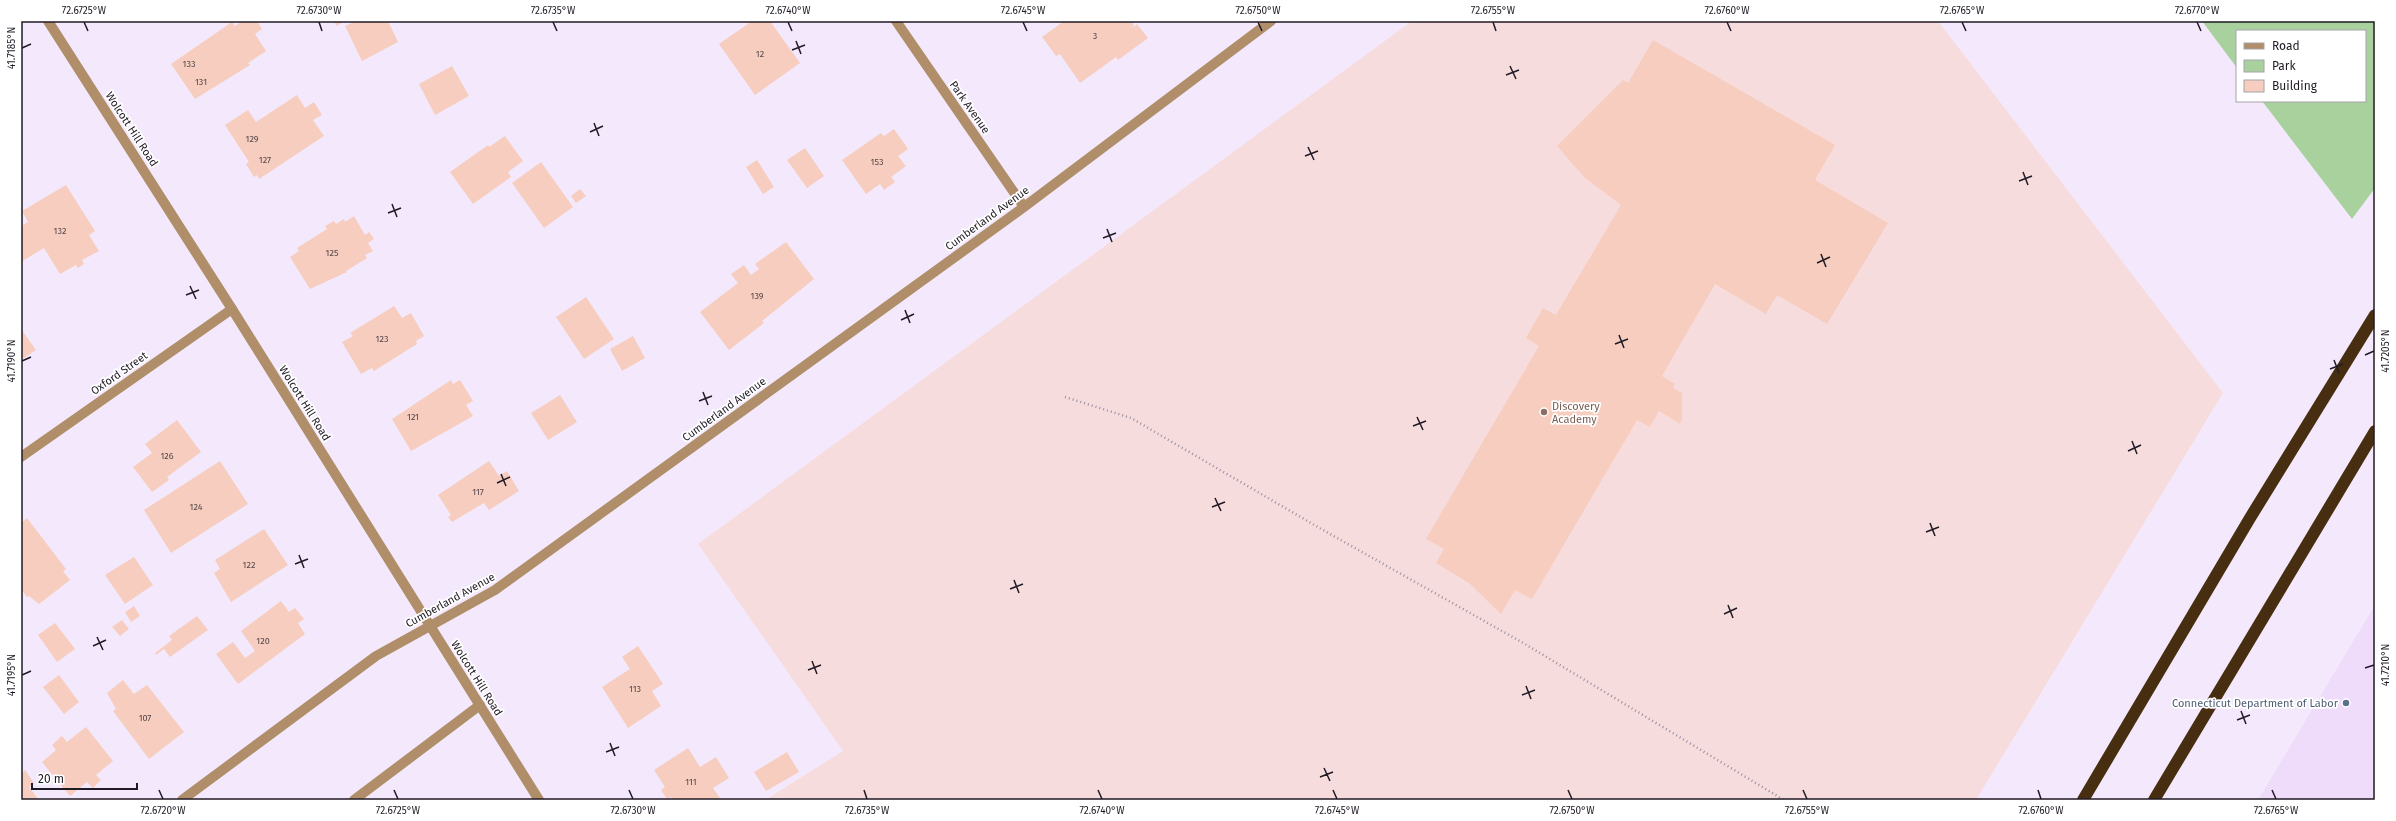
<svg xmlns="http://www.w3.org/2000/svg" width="2396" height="821" font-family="'Fira Sans',sans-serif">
<rect width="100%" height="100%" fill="#f4e9fc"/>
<path fill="#eedcfa" d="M2375 605V800H2258Z"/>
<path fill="#f7dcde" d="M1412 21H1938L2223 393 1976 800H765L843 751 698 544Z"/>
<path fill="#a9d19e" d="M2202 21H2375V188L2352 219 2262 101H2365V31H2237V68Z"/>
<path fill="#f6cdbe" d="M242 21H257L262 29 255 34 266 51 248 63 250 65 195 99 171 64 232 22 235 26Z
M334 21H344L337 26Z
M356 21H388L398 42 362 61 345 26Z
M752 21H770L800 63 755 95 719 44Z
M1064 21H1131L1134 25 1132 28 1137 24 1148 38 1118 60 1116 57 1080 83 1060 54 1056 56 1042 37Z
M1653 40 1835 145 1815 180 1888 223 1827 324 1777 295 1766 314 1715 284 1662 376 1675 384 1673 388 1682 393V419L1680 424 1659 411 1650 427 1637 420 1532 599 1515 590 1501 614 1469 583 1436 563 1444 549 1426 539 1539 346 1526 338 1543 308 1556 315 1621 205 1585 178 1557 146 1623 80 1628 83Z
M452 66 469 96 435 115 419 84Z
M297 95 305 108 314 102 322 115 313 120 324 136 259 179 257 175 254 177 246 164 249 162 225 125 248 110 256 122Z
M894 129 908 149 898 156 906 166 891 177 895 182 884 190 880 184 866 194 842 160 881 133 884 136Z
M505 136 523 161 508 172 511 177 473 204 450 172 488 145 489 147Z
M805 148 824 176 807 188 787 160Z
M757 160 774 187 763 194 746 167Z
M541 162 573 207 544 228 512 183Z
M66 185 95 231 89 235 99 251 82 260 84 264 78 268 76 265 60 274 44 248 21 262V226L28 222 22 211Z
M580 189 586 196 576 203 571 196Z
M354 216 365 235 369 232 374 239 368 243 373 251 365 255 367 258 346 271 347 272 310 289 290 257 299 251 297 248 327 229 325 226 334 221 336 224 344 219 345 222Z
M786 242 814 279 762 321 764 323 729 350 700 312 738 283 731 274 744 265 751 275 759 269 755 264Z
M586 297 614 339 584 359 556 317Z
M394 306 402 318 411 313 424 336 416 341 417 344 374 371 372 368 361 374 342 342 353 336 350 333Z
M21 329 36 350 21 360Z
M633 336 645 358 622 371 610 349Z
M451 380 453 384 460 380 473 401 466 405 473 416 411 451 392 419Z
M560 395 577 422 548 440 531 413Z
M177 420 201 452 167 477 169 480 152 492 133 467 152 453 145 444Z
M220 461 248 504 171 553 144 510Z
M489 461 499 476 507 471 519 491 489 510 484 503 452 522 448 517 451 515 438 495Z
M27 518 66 569 63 571 70 580 39 604 29 596 27 597 21 589V523Z
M264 529 288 565 231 602 214 573 220 569 215 560Z
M134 557 153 585 125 604 105 575Z
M281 601 289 612 295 608 304 619 298 623 305 634 238 684 216 654 233 642 245 658 255 651 241 631Z
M134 606 140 616 131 622 125 612Z
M197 616 208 630 170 657 164 649 156 655 155 653 172 640 169 636Z
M122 620 129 629 120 636 112 627Z
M55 623 75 649 57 662 38 635Z
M638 646 663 684 652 691 661 706 628 728 602 687 630 669 622 657Z
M59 675 79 702 64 714 43 687Z
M123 680 134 694 147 685 184 732 149 759 113 711 116 709 107 693Z
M86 727 113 761 96 775 101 780 93 788 87 782 70 796 42 762 56 750 52 745 62 736 67 742Z
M688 748 700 767 716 757 729 778 713 788 720 798 716 800H673L671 797 667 799 661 790 665 787 654 770Z
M787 752 799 772 766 791 754 772Z
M25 770 34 783 29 787 39 800H21V774Z"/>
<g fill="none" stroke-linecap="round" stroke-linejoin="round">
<path stroke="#9990a0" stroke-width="2.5" stroke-dasharray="1 3" stroke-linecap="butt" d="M1065 397 1131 418 1316 526 1525 644 1784 800"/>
<path stroke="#b08e69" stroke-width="10" d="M896 21 1024 207
M21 457 232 309
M182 800 376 656 495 590 1024 207 1271 21
M354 800 480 705"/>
<path stroke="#b08e69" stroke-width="10" d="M48 21 232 309 539 800"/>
<path stroke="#482e10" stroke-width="12" d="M2083 800 2250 518 2375 315
M2154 800 2375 431"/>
</g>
<path fill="none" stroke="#201a25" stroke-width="1.5" d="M84 22 88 31M319 22 322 31M553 22 557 31M788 22 792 31M1023 22 1027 31M1258 22 1262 31M1493 22 1496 31M1727 22 1731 31M1962 22 1966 31M2197 22 2201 31M796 41 801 54M22 48 31 44M792 50 805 45M1510 66 1516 79M1506 75 1519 70M594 123 599 136M590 132 603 126M1308 147 1314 160M1305 156 1318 151M2023 172 2028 185M2019 181 2032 176M392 204 397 217M388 213 401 208M1107 229 1112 242M1103 238 1116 233M1821 254 1826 267M1817 263 1830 257M190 286 196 299M186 295 199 290M905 310 910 323M901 320 914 314M1619 335 1624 348M1615 344 1628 339M2365 355 2374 351M2334 360 2339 373M22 361 31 357M2330 369 2343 364M703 392 708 405M699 401 712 396M1417 417 1423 430M1413 426 1426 421M2132 441 2137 454M2128 451 2141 445M501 474 506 486M497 483 510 477M1215 498 1221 511M1212 507 1225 502M1930 523 1935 536M1926 532 1939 527M299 555 304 568M295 564 308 559M1014 580 1019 593M1010 589 1023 584M1728 605 1733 618M1724 614 1737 608M97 637 103 650M93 646 106 640M812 661 817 674M2365 668 2374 665M808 670 821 665M22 675 31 671M1526 686 1531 699M1522 695 1535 690M2241 711 2246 724M2237 720 2250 715M610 743 615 756M606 752 619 747M1324 768 1330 781M1320 777 1333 772M159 790 163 799M394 790 398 799M629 790 633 799M864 790 867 799M1098 790 1102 799M1333 790 1337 799M1568 790 1572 799M1803 790 1807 799M2038 790 2041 799M2272 790 2276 799"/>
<circle fill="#8d6e63" stroke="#fff" stroke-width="1.5" cx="1544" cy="412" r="4"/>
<circle fill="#5c6f8a" stroke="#fff" stroke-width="1.5" cx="2346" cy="703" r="4"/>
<g text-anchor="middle" stroke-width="3.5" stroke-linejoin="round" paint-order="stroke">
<g font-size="9" fill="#56474b">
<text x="1095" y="39">3</text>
<text x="760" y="57">12</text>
<text x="189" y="67">133</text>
<text x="201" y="85">131</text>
<text x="252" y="142">129</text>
<text x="265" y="163">127</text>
<text x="877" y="165">153</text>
<text x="60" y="234">132</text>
<text x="332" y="256">125</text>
<text x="757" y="299">139</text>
<text x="382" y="342">123</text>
<text x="413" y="420">121</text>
<text x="167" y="459">126</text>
<text x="478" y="495">117</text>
<text x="196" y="510">124</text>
<text x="249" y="568">122</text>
<text x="263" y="644">120</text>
<text x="635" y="692">113</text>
<text x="145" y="721">107</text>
<text x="691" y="785">111</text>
</g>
<g font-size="11" fill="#201a25" stroke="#fff">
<text transform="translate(970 107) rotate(55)" y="4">Park Avenue</text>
<text transform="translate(132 129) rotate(57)" y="4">Wolcott Hill Road</text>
<text transform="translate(987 218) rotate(-36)" y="4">Cumberland Avenue</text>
<text transform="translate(119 373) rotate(-35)" y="4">Oxford Street</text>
<text transform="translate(305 403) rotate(58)" y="4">Wolcott Hill Road</text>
<text transform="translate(724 409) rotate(-36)" y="4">Cumberland Avenue</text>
<text transform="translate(450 600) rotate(-29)" y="4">Cumberland Avenue</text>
<text transform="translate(477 678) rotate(58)" y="4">Wolcott Hill Road</text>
</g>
<g font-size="11" fill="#785e54" stroke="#fff" text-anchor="start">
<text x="1552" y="410">Discovery<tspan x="1552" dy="13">Academy</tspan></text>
</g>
<g font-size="11" fill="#4e5e75" stroke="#fff" text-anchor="end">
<text x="2338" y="707">Connecticut Department of Labor</text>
</g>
</g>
<rect width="2396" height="821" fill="none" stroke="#ffffff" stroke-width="44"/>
<rect x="2236" y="30" width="130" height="72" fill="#ffffff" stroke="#a6a3a8"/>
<rect x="2244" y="43" width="20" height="6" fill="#b08e69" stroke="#a6a3a8"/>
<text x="2272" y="50" font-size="12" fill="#201a25">Road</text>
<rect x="2244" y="60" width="20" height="12" fill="#a9d19e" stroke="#a6a3a8"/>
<text x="2272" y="70" font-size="12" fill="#201a25">Park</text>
<rect x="2244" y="80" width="20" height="12" fill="#f6cdbe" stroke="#a6a3a8"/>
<text x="2272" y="90" font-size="12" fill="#201a25">Building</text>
<path d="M32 783v6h105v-6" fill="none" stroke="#201a25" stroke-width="2"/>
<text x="38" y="783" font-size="12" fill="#201a25" stroke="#ffffff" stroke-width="3" paint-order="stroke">20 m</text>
<rect x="22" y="22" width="2352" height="777" fill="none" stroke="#201a25" stroke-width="1.5"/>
<g font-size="10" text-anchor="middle" fill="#201a25">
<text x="84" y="14">72.6725°W</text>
<text x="319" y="14">72.6730°W</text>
<text x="553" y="14">72.6735°W</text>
<text x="788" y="14">72.6740°W</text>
<text x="1023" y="14">72.6745°W</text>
<text x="1258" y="14">72.6750°W</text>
<text x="1493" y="14">72.6755°W</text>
<text x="1727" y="14">72.6760°W</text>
<text x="1962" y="14">72.6765°W</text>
<text x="2197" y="14">72.6770°W</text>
<text transform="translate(11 48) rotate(-90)" y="4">41.7185°N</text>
<text transform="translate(2385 351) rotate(-90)" y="4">41.7205°N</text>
<text transform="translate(11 361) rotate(-90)" y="4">41.7190°N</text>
<text transform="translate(2385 665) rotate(-90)" y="4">41.7210°N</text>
<text transform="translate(11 675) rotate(-90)" y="4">41.7195°N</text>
<text x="163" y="814">72.6720°W</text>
<text x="398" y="814">72.6725°W</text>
<text x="633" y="814">72.6730°W</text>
<text x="867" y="814">72.6735°W</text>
<text x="1102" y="814">72.6740°W</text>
<text x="1337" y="814">72.6745°W</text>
<text x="1572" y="814">72.6750°W</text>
<text x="1807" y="814">72.6755°W</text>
<text x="2041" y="814">72.6760°W</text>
<text x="2276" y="814">72.6765°W</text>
</g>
</svg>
